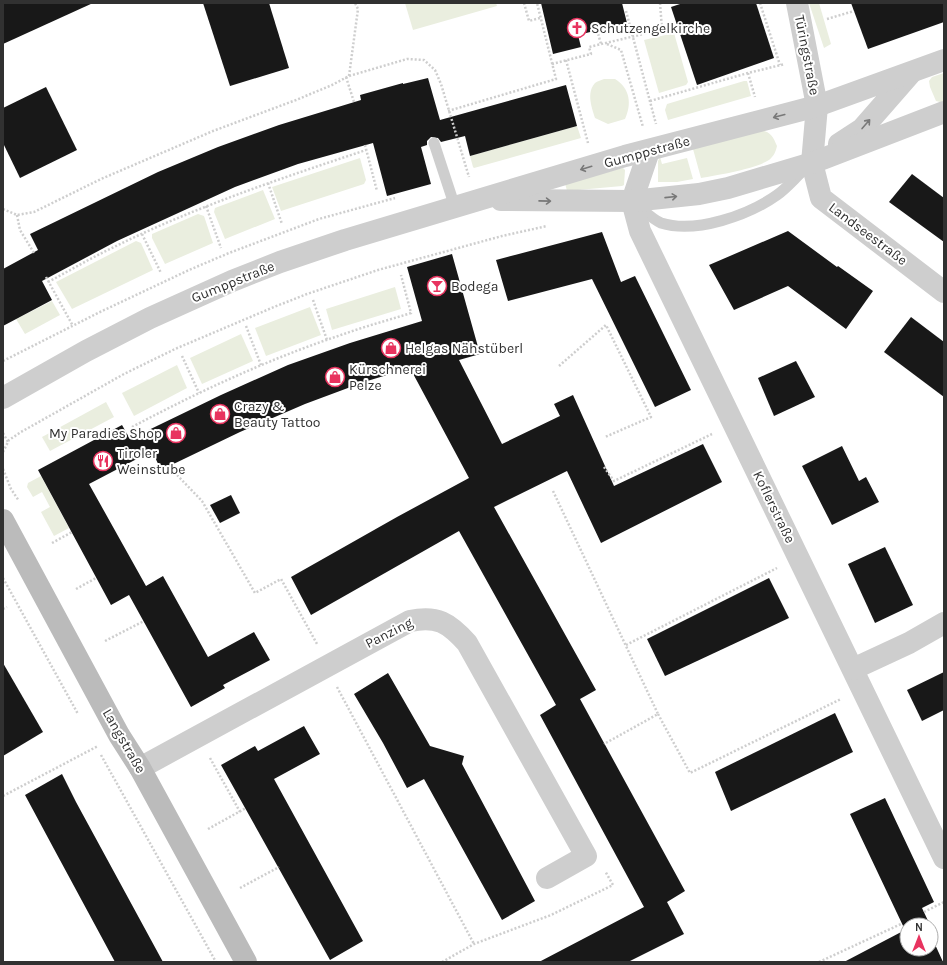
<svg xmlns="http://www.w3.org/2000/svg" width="947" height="965" viewBox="0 0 947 965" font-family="Karla,sans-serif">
<rect width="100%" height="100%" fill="#fff"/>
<g fill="#eaeedf">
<path d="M 405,3 L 496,3 L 497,6 L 413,30 Z"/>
<path d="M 809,3 L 819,3 L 831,44 L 824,48 Z"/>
<path d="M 674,33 L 688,82 L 686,85 L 659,93 L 644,40 Z"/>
<path d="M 944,73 L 944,103 L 936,101 L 930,87 L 929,81 L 932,77 Z"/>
<path d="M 604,79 L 615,79 C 630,88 632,104 625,119 L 608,124 L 595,118 C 592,108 586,93 595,83 C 597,81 602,80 604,79 Z"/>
<path d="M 744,81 L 747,81 L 751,96 L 668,120 L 665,110 L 667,104 Z"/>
<path d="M 577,126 L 581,138 L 474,168 L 473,167 L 470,156 Z"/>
<path d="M 759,130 C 770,131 773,136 777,146 C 776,151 774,156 769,160 C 755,169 718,175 701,178 L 693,149 Z"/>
<path d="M 660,157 L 662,164 L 687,158 L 693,179 L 677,182 L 658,182 L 658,161 Z"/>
<path d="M 360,158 L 366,180 L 364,184 L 281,211 L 272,187 Z"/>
<path d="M 623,168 L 625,170 L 624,185 L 622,186 L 567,191 L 565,183 Z"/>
<path d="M 263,190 L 275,219 L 225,239 L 214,212 L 215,208 Z"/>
<path d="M 198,214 L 204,216 L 213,243 L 165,264 L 152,238 L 152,234 Z"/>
<path d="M 136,241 L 141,243 L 153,270 L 72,309 L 56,282 Z"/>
<path d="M 395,287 L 401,309 L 332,330 L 326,309 Z"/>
<path d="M 52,301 L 60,315 L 25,334 L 16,319 Z"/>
<path d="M 310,307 L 321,335 L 266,356 L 255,328 Z"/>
<path d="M 241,334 L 253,361 L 202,384 L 190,358 Z"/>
<path d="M 177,365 L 187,388 L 134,416 L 122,393 Z"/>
<path d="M 106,402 L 114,417 L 50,451 L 42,437 Z"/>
<path d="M 41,476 L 69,528 L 54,536 L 41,512 L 50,507 L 42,492 L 33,497 L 27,487 L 28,483 Z"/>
</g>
<g fill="#181818">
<path d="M 3,3 L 93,3 L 3,44 Z"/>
<path d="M 203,3 L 269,3 L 289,68 L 230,86 Z"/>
<path d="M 541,3 L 622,3 L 627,23 L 578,35 L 581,47 L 553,54 Z"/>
<path d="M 683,3 L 756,3 L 774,58 L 697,85 L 671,7 Z"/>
<path d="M 851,3 L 944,3 L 944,22 L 868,49 Z"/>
<path d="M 428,78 L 440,120 L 566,85 L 577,126 L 470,156 L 465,136 L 441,142 L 438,138 L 431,137 L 427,141 L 427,145 L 421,147 L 431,184 L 387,196 L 373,143 L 298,164 L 235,187 L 117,241 L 42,281 L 52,300 L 3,326 L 3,269 L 38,250 L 30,234 L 158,172 L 218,147 L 279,125 L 361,100 L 360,95 L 403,83 L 403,84 Z"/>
<path d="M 46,87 L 77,150 L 20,178 L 3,143 L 3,108 Z"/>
<path d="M 912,174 L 944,198 L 944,242 L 889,202 Z"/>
<path d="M 788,231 L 837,267 L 838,266 L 873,291 L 846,329 L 788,286 L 734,310 L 709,265 Z"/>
<path d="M 602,232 L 621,282 L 635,276 L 691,390 L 655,407 L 592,279 L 508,301 L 496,260 Z"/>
<path d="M 452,254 L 480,354 L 459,360 L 502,444 L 560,416 L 554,404 L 573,395 L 614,486 L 703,444 L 722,482 L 601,543 L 567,471 L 494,507 L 596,690 L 580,699 L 685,891 L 667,902 L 684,934 L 628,962 L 539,962 L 644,907 L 540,715 L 556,705 L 459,531 L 311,615 L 291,577 L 397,517 L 469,478 L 410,368 L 364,382 L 305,404 L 240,432 L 161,470 L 152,451 L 89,484 L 146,586 L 163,576 L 208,657 L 254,632 L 270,660 L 223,685 L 225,688 L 191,707 L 129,595 L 111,605 L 38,470 L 122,425 L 130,439 L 221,395 L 288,365 L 350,343 L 422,321 L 407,267 Z"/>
<path d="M 911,317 L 944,342 L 944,397 L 884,352 Z"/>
<path d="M 796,361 L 815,397 L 774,416 L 758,378 Z"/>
<path d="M 842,446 L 859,481 L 866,477 L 879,502 L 832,525 L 802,466 Z"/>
<path d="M 231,495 L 240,513 L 220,523 L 210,505 Z"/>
<path d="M 885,547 L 913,605 L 875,623 L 848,564 Z"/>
<path d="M 769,578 L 789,618 L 665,676 L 647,639 Z"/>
<path d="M 3,663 L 43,732 L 3,756 Z"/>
<path d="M 944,672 L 944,710 L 922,721 L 907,690 Z"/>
<path d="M 388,673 L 430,746 L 464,756 L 462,764 L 535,901 L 502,920 L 424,779 L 407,788 L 383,743 L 354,694 Z"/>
<path d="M 835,713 L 853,752 L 731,811 L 715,772 Z"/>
<path d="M 304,726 L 320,754 L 274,779 L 363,941 L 330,960 L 221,765 L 255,746 L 258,751 Z"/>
<path d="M 62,774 L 76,802 L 163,962 L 115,962 L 54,849 L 25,795 Z"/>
<path d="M 885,798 L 934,902 L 922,908 L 930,925 L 907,925 L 907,949 L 931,949 L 931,928 L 936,940 L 933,940 L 943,962 L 844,962 L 905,930 L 850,814 Z"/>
</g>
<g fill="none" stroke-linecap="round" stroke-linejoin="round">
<g stroke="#cecece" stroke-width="2.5" stroke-dasharray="2 2" stroke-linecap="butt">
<path d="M 524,3 L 529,21 L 540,18"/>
<path d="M 660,3 L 662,29"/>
<path d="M 760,3 L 780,65"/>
<path d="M 626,11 L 656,124"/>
<path d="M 827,19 L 854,11"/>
<path d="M 597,30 L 601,44"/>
<path d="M 607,44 L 621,50 L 643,127"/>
<path d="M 566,60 L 588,143"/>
<path d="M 552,64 L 591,54 L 589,47 L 677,26"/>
<path d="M 748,73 L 755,97"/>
<path d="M 349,76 L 358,9 L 355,3"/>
<path d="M 346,77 L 354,102"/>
<path d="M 650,101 L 748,73 L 785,64"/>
<path d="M 448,111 L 556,79 L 537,3"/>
<path d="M 365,145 L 377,191"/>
<path d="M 268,183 L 282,224"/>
<path d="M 206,206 L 221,248"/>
<path d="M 3,209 L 17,215 L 34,212 L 101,179 L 213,131 L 296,100 L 332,85 L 349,76 L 407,59 L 424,60 L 435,70 L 441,84 L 469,177"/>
<path d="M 17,215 L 20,230 L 34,253"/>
<path d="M 142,234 L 161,273"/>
<path d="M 46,277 L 73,326"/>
<path d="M 48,282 C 69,271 89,259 110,249 C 192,208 279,179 366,150"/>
<path d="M 313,300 L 327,340"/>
<path d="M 246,326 L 261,365"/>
<path d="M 182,356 L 199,393"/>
<path d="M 3,361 L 100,312 L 189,270 L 229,253 L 319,219 L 395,198"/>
<path d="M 559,366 L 606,325 L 651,417 L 605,437"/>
<path d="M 132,427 C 200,391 271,358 344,334 C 366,326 389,320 411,313 L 401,275"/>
<path d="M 3,433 L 8,442"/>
<path d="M 3,452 L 9,440 L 21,432 L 124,374 L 175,349 L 274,307 L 307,294 L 378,270 L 502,236 L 547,226"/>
<path d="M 604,467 L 614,481 L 712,434"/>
<path d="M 3,469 L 11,489 L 19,501"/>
<path d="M 177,475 L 202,501 L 255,593 L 281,579 L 317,644"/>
<path d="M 553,491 L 658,714 L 604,744"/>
<path d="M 52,543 L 72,532"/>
<path d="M 3,578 L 78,714"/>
<path d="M 76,589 L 96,578"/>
<path d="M 3,609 L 7,607"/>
<path d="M 105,641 L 144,621"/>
<path d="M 626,645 L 777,568"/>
<path d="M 337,687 L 474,944"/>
<path d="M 658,714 L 690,773 L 841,699"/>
<path d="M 101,755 L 216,962"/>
<path d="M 210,758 L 240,812"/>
<path d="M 3,796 L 98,746"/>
<path d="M 208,829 L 246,808"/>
<path d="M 240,888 L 279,867"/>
<path d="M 924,912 L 944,902"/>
<path d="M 442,962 L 474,944 L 551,915 L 613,885 L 605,871"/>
<path d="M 819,962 L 901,924"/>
</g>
<g stroke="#cecece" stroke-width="11">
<path d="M 434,143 L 455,207"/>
<path d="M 634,203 C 641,208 653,220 661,223 C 696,234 749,215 777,195 C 787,188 795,178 804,170"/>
</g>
<g stroke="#cecece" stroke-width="22">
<path d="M 797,3 L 817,106 L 812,163 L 821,198 L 944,292"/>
<path d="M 839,144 L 862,129 L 910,74"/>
<path d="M 649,151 L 632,201 L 640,231 L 944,858"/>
<path d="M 501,200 L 632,201 L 699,194 L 728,188 L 812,163 L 944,112"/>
<path d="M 3,398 L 86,351 L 150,318 L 232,281 L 280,262 L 345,240 L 625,156 L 817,106 L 944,60"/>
<path d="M 853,669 L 909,643 L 944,623"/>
<path d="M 140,768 L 410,621 C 437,615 449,623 467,643 L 586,856 L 547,878"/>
</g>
<path stroke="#bbb" stroke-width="22" d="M 3,520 L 119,735 L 140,768 L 246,962"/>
</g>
<defs><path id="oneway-shaft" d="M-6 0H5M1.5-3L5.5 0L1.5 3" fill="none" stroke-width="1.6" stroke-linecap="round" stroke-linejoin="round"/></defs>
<g stroke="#787878">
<use href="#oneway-shaft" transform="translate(779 116) rotate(165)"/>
<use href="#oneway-shaft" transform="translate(866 124) rotate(-49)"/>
<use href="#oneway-shaft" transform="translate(586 168) rotate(163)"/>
<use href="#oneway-shaft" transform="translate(671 197) rotate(-6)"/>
<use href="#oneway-shaft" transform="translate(545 201) rotate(1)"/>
</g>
<defs>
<g id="church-ring" transform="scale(1)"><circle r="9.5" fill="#fff" stroke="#e8335f" stroke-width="1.5"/><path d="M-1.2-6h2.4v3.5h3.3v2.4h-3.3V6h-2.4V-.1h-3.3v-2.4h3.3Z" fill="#e8335f"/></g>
<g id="bar-ring" transform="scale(1)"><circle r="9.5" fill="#fff" stroke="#e8335f" stroke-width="1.5"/><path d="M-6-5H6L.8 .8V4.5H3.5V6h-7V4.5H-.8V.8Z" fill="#e8335f"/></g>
<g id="shop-ring" transform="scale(1)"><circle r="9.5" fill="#fff" stroke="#e8335f" stroke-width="1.5"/><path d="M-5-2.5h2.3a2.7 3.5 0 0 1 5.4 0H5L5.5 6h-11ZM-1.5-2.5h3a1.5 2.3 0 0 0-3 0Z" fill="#e8335f"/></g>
<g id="restaurant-ring" transform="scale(1)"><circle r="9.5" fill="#fff" stroke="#e8335f" stroke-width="1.5"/><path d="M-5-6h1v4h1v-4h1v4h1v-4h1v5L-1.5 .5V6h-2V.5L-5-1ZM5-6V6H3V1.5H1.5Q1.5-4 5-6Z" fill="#e8335f"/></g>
</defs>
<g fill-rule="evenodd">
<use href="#church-ring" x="577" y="28"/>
<use href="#bar-ring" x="437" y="286"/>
<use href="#shop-ring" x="391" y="348"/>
<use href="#shop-ring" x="335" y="377"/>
<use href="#shop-ring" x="220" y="414"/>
<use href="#shop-ring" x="176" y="433"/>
<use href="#restaurant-ring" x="103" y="461"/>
</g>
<g text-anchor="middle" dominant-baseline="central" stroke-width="4" stroke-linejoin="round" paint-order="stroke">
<g font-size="14" fill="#313131" stroke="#fff" text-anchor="start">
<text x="591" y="28">Schutzengelkirche</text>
<text x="451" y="286">Bodega</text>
<text x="405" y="348">Helgas Nähstüberl</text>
<text x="349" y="369">Kürschnerei<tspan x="349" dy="16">Pelze</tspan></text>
<text x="234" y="406">Crazy &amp;<tspan x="234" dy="16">Beauty Tattoo</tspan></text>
<text x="162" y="433" text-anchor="end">My Paradies Shop</text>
<text x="117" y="453">Tiroler<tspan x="117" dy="16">Weinstube</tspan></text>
</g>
<g font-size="14" fill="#313131" stroke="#fff">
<text transform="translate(807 55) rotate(79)">Türingstraße</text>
<text transform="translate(647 152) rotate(-15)">Gumppstraße</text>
<text transform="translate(868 234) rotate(37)">Landseestraße</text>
<text transform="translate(233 282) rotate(-22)">Gumppstraße</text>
<text transform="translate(774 507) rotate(64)">Koflerstraße</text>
<text transform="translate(389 633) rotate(-27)">Panzing</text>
<text transform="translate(124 741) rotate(60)">Langstraße</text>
</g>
</g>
<rect width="947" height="965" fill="none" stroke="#313131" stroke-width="8"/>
<g transform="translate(919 937)"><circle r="19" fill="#ffffff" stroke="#adadad"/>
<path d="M0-3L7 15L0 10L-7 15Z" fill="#e8335f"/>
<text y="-6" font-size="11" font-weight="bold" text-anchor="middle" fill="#313131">N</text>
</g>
</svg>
